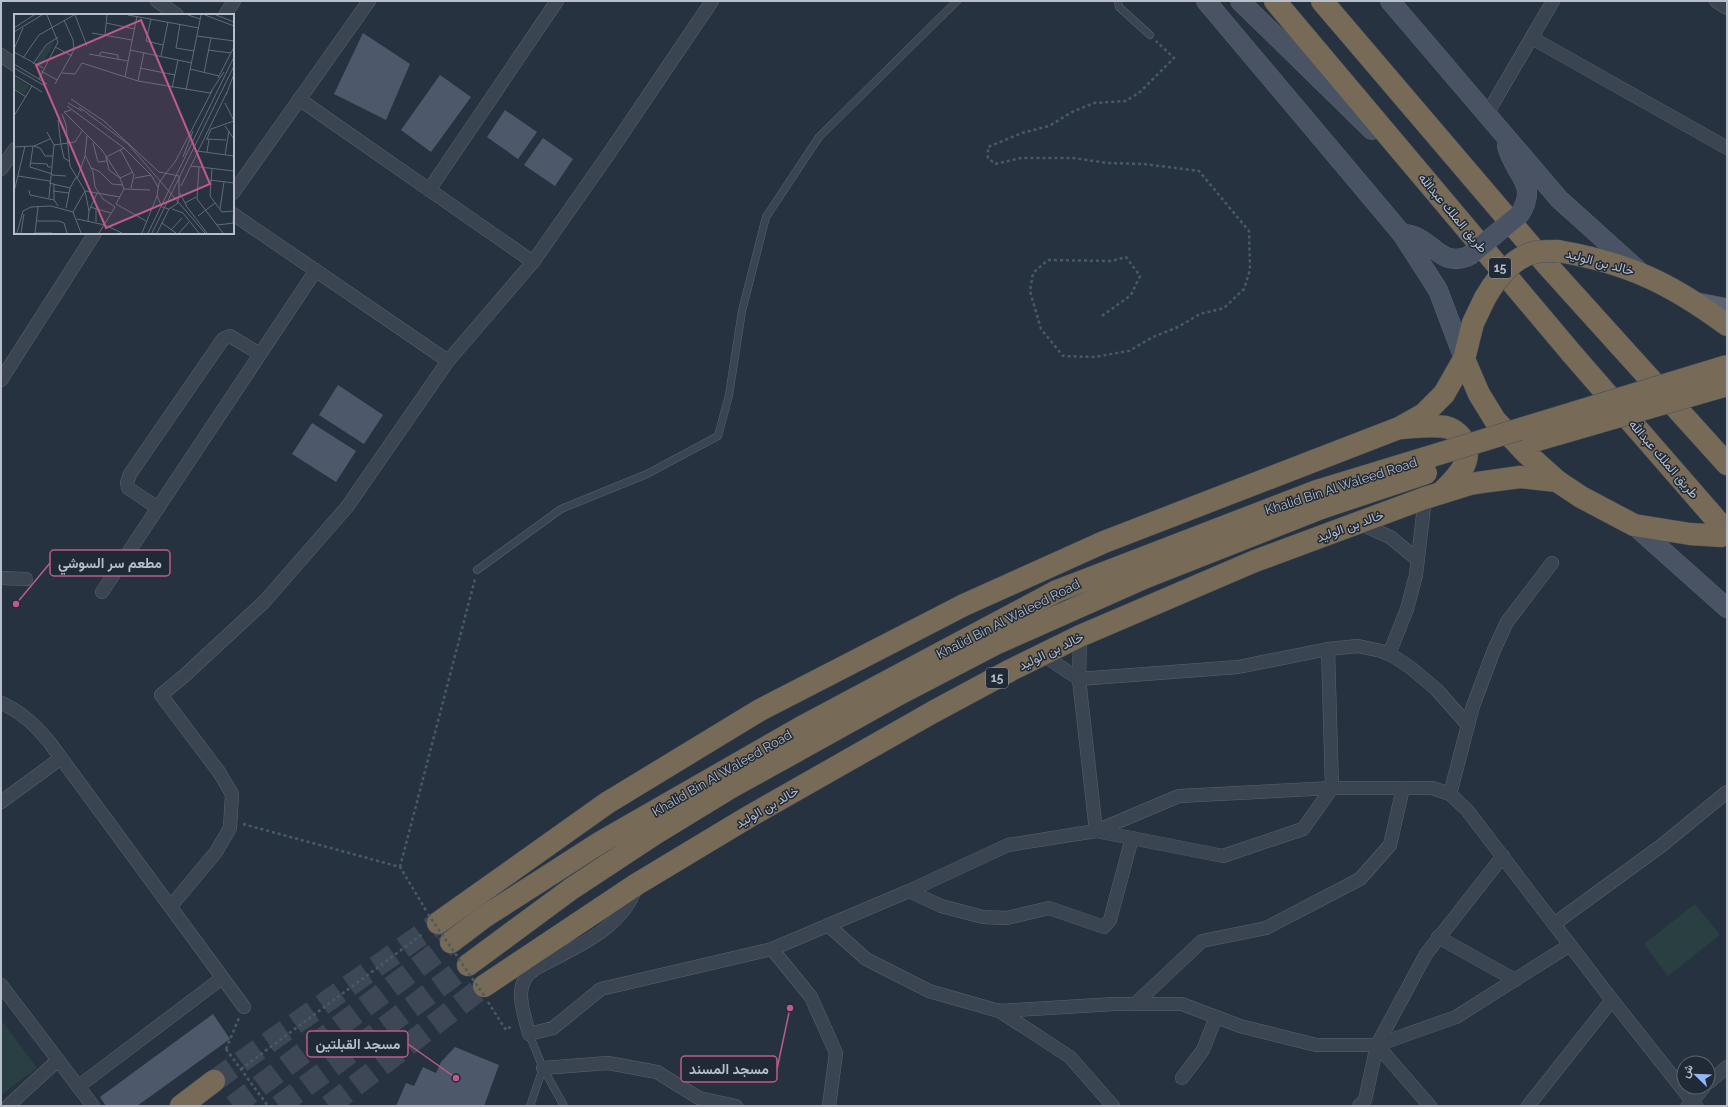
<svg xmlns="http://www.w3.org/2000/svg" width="1728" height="1107" viewBox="0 0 1728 1107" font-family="Raleway,Vazirmatn,sans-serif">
<rect width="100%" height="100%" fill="#273241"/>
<g fill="#293f42">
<path d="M 1695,904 L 1720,935 L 1668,976 L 1644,944 Z"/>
<path d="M 1,1020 L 37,1068 L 1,1095 Z"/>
</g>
<g fill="#4d596a">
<path d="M 363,33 L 410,64 L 386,120 L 334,94 Z"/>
<path d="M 440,75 L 471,97 L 431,152 L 401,130 Z"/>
<path d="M 505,110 L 537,132 L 518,159 L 487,137 Z"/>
<path d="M 543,138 L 573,159 L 555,186 L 524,165 Z"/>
<path d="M 338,385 L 383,415 L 364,444 L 319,415 Z"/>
<path d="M 312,423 L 356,451 L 336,482 L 292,454 Z"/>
<path d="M 213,1014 L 230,1039 L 137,1106 L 106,1106 L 100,1097 Z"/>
<path d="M 455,1047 L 499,1065 L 484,1106 L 396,1106 L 406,1083 L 414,1086 L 423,1067 L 436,1073 L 441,1062 Z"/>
</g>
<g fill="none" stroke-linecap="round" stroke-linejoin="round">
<g stroke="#3d4756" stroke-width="22" stroke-dasharray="22 11" stroke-linecap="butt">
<path d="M 214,1081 L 438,923"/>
<path d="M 233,1106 L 451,942"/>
<path d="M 279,1106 L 468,965"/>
<path d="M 329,1106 L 484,986"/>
</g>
<g stroke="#59626e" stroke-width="8">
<g id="lane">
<path d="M 1118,1 L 1119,7 L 1150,35"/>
<path d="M 477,570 L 561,509 L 647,474 L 718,436 L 729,395 L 742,311 L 766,217 L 819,137 L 957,1"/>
<path d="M 529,1034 L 543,1068 L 564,1106"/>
<path d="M 530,1106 L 543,1068"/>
</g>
</g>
<g stroke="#59626e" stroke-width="14">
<g id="street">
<path d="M 157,1 L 177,15"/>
<path d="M 1716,1 L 1727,8"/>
<path d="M 225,15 L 234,1"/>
<path d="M 1532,38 L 1727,148"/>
<path d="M 1,55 L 15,65"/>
<path d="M 299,99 L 533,262"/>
<path d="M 1487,114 L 1553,1"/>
<path d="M 1,169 L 15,149"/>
<path d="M 429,190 L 557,1"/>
<path d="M 233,193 L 369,1"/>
<path d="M 233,214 L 448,361"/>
<path d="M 1,380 L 95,233"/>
<path d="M 158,508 L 128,488 L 127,483 L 130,474 L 223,339 L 230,336 L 260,354"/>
<path d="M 1359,523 L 1390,537 L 1418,560"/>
<path d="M 1,578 L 26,579"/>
<path d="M 102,592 L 316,270"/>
<path d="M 1080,636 L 1079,679 L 1096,831 L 1223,856 L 1303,829 L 1332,788 L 1328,649"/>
<path d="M 1389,654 L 1407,609 L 1416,575 L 1425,498"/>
<path d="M 1043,655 L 1079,679 L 1238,667 L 1328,649 L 1358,646 L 1381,651 L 1393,656 L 1411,668 L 1436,689 L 1468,725"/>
<path d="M 1,703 C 22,712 36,726 50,743 L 244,1007"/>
<path d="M 1450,794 L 1473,706 L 1494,650 L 1507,622 L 1552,563"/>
<path d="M 1,802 L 61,758"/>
<path d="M 636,887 C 622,931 572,948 535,969 C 511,984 524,1012 529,1034 L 553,1028 L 601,989 L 772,949 L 909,891 L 1008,845 L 1096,831 L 1179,796 L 1332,788 L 1432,788 L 1450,794 L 1467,810 L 1554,924 L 1661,846 L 1727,792"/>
<path d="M 909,891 L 941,906 L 983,917 L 1007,918 L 1049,908 L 1104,927 L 1110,920 L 1132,838"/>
<path d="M 171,906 L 216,852 L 230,828 L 232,794 L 219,772 L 161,695 L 184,676 L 264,602 L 347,507 L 448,361 L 533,262 L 608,155 L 712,1"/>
<path d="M 1554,924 L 1612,1000 L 1696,1106"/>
<path d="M 828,925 L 866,959 L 929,991 L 999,1011 L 1114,1004 L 1182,1004 L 1240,1026 L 1316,1045 L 1377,1045 L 1456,1017 L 1570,945"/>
<path d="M 1438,937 L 1515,980"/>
<path d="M 772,949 L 811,997 L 836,1053 L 829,1106"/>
<path d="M 1,985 L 93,1106"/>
<path d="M 1135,1004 L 1202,941 L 1266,928 L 1360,879 L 1390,845 L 1403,788"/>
<path d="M 998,1010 L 1070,1057 L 1113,1106"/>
<path d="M 1377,1045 L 1430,1106"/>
<path d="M 543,1068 L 608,1063 L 657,1072 L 699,1098 L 736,1106"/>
<path d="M 1182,1078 L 1203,1050 L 1216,1017"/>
<path d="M 1708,1083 L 1727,1067"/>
<path d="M 79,1086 L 222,978"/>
<path d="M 8,1106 L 58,1060"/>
<path d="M 1359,1106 L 1365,1100 L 1377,1045 L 1426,954 L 1503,856"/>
<path d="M 1528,1106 L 1612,1000"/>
<path d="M 1688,1106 L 1704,1087"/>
</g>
</g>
<g stroke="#59626e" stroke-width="20">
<g id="secondary">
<path d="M 1206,1 L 1402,234 L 1438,290 L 1464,359"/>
<path d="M 1240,1 L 1372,130"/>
<path d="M 1390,1 L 1559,199 L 1640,272"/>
<path d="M 1507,146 C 1514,175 1539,183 1520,214"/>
<path d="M 1402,234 C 1432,234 1437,269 1469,256"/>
<path d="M 1634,525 L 1727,608"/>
</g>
</g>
<g stroke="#454d5a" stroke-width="22">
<path id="primary" d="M 1696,303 L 1727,309"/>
</g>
<g stroke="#464f5b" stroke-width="23">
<g id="highway">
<path d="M 1275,1 L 1573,355 L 1727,532"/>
<path d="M 1322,1 L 1548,266 L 1727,464"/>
<path d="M 1558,251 C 1628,263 1670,283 1727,325"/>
<path d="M 1464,359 L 1479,394 L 1495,420 L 1526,453 L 1557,481 L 1581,497 L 1634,525 L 1690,534 L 1721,536 L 1727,534"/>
<path d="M 1402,428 C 1416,427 1431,425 1446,427 C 1451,428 1458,433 1461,437 C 1477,459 1457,477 1442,492"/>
<path d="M 438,923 L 607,803 L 760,710 L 964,605 L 1104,542 L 1399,428 L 1424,414 L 1444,394 L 1464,359 L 1473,323 L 1485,298"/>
<path d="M 451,942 L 484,917 L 601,842 L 800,728 L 1057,591 L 1317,491"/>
<path d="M 468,965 L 571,889 L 656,833 L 728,789 L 901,693 L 995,644 L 1146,577 L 1321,508"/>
<path d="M 484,986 L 637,884 L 750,816 L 933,712 L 1011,670 L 1080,636 L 1255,561 L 1425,498 L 1470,484 L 1483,482 L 1520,477 L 1557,481"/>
<path d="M 181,1106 L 214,1081"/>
</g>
</g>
<g stroke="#475c5f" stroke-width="2.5" stroke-dasharray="3 3" stroke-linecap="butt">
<path d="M 1102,316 L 1131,295 L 1140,276 L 1126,257 L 1111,261 L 1048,260 L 1033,273 L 1030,291 L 1041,329 L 1063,356 L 1094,357 L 1129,351 L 1153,337 L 1178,327 L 1200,314 L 1224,308 L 1244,289 L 1250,270 L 1249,231 L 1199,171 L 1144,164 L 1107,163 L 1074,158 L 1021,158 L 995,164 L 988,158 L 988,147 L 1022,133 L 1049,126 L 1072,112 L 1094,103 L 1126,101 L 1140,92 L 1174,58 L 1156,41"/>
<path d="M 243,824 L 400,867 L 427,912"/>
<path d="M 400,867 L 475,579"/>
<path d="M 488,1002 L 506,1030 L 513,1025"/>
<path d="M 226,1049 L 239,1018"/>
<path d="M 241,1069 L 424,933"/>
</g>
<use href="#lane" stroke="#3b4451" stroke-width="7"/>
<use href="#street" stroke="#3b4451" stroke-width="13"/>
<use href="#secondary" stroke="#495364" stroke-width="19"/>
<use href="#primary" stroke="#596371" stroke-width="21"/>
<use href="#highway" stroke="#776b58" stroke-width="22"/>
<g stroke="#59626e" stroke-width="20" stroke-linecap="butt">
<path id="secondary-bridge" d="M 1469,256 L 1520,214"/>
</g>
<g stroke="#464f5b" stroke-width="23" stroke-linecap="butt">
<g id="highway-bridge">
<path d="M 1485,298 C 1496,279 1513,257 1536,252 C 1543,251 1551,251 1558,251"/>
<path d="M 1534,441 L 1727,385"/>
<path d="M 1317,491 L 1727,366"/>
<path d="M 1321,508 L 1426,473"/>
</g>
</g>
<g stroke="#475c5f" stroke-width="2.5" stroke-dasharray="3 3" stroke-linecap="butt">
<path d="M 428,914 L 485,997"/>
<path d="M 226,1049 L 268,1106"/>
</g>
<use href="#secondary-bridge" stroke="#495364" stroke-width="19"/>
<use href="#highway-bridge" stroke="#776b58" stroke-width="22"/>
</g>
<g text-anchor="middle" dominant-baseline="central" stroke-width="3" stroke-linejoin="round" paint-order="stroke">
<g fill="#202936" stroke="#8a929e" stroke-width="1">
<rect x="1489" y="258" width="22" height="20" rx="3"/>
<rect x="986" y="668" width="22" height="20" rx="3"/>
</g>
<g font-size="12" font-weight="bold" fill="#b8bfcb">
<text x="1500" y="268">15</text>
<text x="997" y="678">15</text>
</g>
<g font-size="13" fill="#b8bfcb" stroke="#202936">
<text transform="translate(1453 213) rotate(50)">طريق الملك عبدالله</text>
<text transform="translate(1600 262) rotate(15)">خالد بن الوليد</text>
<text transform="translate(1664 459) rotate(49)">طريق الملك عبدالله</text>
<text transform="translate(1341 486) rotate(-18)">Khalid Bin Al Waleed Road</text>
<text transform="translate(1350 526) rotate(-20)">خالد بن الوليد</text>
<text transform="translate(1008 619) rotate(-27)">Khalid Bin Al Waleed Road</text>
<text transform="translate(1051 651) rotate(-26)">خالد بن الوليد</text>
<text transform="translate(722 773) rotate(-30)">Khalid Bin Al Waleed Road</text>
<text transform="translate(767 807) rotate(-30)">خالد بن الوليد</text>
</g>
</g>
<g transform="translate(14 14)">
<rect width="220" height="220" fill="#273241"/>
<path d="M 42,25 L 27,53 L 21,49 L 31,33 ZM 0,63 L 15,72 L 11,80 L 0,74 Z" fill="#293f42"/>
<path fill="none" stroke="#616a78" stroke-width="1" d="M 61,1 L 73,32M 114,1 L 185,14M 174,1 L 186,5M 191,1 L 220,12M 202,1 L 220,8M 137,5 L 132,27 L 149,31M 92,9 L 121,15M 166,10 L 162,34 L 180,37M 0,14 L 20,1M 0,18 L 28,1M 78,19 L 118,26M 91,21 L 93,1M 183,22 L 220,27M 41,33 L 58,42M 0,35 L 9,14M 116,36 L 178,49M 194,36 L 217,39M 0,38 L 29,54M 75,40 L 114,47M 85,42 L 87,38 L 104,41 L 104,45M 147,42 L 154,8M 9,44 L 25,21 L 60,1M 0,50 L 33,70M 19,50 L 32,31 L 44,23M 0,54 L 31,72M 126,54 L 161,61M 176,55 L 205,62M 27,57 L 43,66M 48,59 L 61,60 L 68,49 L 124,67 L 196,79M 190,59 L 197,24M 0,61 L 28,78M 111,63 L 123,2M 204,64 L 220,33M 25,65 L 44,28 L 33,1M 124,67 L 130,38M 41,70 L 60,36 L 59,26 L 50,6M 158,74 L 164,46M 0,75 L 12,83M 172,76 L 187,1M 196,79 L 210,58M 212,81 L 220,60M 57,85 L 90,107 L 145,158 L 165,162 L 165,183 L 163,190 L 155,195 L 148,193 L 143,182 L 145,169 L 152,159M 54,89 L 68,97M 211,89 L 220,107M 53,92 L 110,134 L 137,161 L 144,173M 65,93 L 114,130 L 191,219M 57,96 L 50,98 L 88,136 L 106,164 L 110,175 L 102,190 L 132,207M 48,100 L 52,111 L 56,152 L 71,177 L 106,183M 0,102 L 18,72M 44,106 L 47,131 L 50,144 L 55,147M 211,112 L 220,125M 33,118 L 40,131 L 35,184M 73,122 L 71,141 L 79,158 L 81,173 L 89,185 L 101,193M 192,125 L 212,126M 193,125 L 197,115 L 220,107M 79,129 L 84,148 L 93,147M 40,131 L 61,128 L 68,117M 19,132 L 16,153 L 38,160M 20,132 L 36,125M 0,133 L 19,132 L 26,134 L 31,142 L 39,142M 110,134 L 92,143 L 95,156 L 106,164 L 119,158M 106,135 L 120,161 L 117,174M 183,137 L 220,142M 193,138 L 195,125M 211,141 L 215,117M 169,143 L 179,117M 16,149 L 33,150 L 34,153 L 38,153M 177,152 L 220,157M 185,153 L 183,185 L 209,219M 78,154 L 86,158 L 98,170 L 109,171M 198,154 L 196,182 L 208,198 L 219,197M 152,159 L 161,148 L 198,77M 38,161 L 52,162M 4,162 L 36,167M 121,164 L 137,161M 63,165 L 71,142M 196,166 L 220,169M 35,169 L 56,174M 40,170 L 40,186M 167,172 L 213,78M 110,175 L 136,176M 15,176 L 16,181 L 40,186 L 44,192M 39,177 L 55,179M 71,177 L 75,197M 0,178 L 11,132M 166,179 L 173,193 L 193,219M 171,189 L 182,183M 76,193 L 97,199M 52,194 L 56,174 L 62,163M 158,195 L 169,199 L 185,219M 206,195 L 210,168M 59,198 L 71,177M 184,202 L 201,189M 63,205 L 91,211 L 108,219M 22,207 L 45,207 L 50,209 L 53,219M 74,207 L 75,197 L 83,179M 82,208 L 82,195M 148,209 L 162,219M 219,209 L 220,189M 203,211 L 220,209M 157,216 L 168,204M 3,219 L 9,197 L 17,193 L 37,192 L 59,198 L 67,219M 7,219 L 10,200M 21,219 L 24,193M 21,219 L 38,219M 85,219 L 101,193M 128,219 L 143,182M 134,219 L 220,43M 138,219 L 220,52M 143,219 L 155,195M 165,219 L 175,208"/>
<path fill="#be5b88" fill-opacity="0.15" stroke="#be5b88" stroke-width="2" d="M 127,6 L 196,170 L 92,214 L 22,51 Z"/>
<rect width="220" height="220" fill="none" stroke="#b8bfcb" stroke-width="2"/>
</g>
<path fill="none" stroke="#be5b88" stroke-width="1.5" d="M16 604L50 563M456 1078L408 1044M790 1008L777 1069"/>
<g fill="#be5b88" stroke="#202936" stroke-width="1.5">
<circle cx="16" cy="604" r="4"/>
<circle cx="456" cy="1078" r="4"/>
<circle cx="790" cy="1008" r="4"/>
</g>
<g fill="#202936" stroke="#be5b88" stroke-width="1.5">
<rect x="50" y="550" width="120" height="26" rx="4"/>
<rect x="307" y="1031" width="101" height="26" rx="4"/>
<rect x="681" y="1056" width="96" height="26" rx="4"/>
</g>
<g font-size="14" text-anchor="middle" font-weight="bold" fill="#b8bfcb">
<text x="110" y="568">مطعم سر السوشي</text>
<text x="358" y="1049">مسجد القبلتين</text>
<text x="729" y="1074">مسجد المسند</text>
</g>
<rect width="1728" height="1107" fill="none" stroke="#b8bfcb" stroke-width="4"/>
<g transform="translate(1696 1075) rotate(293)"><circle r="19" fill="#202936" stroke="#5d6572"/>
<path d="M0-3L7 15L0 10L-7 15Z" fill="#92b7f6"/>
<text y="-6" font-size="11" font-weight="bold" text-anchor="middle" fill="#b8bfcb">ش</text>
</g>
</svg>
